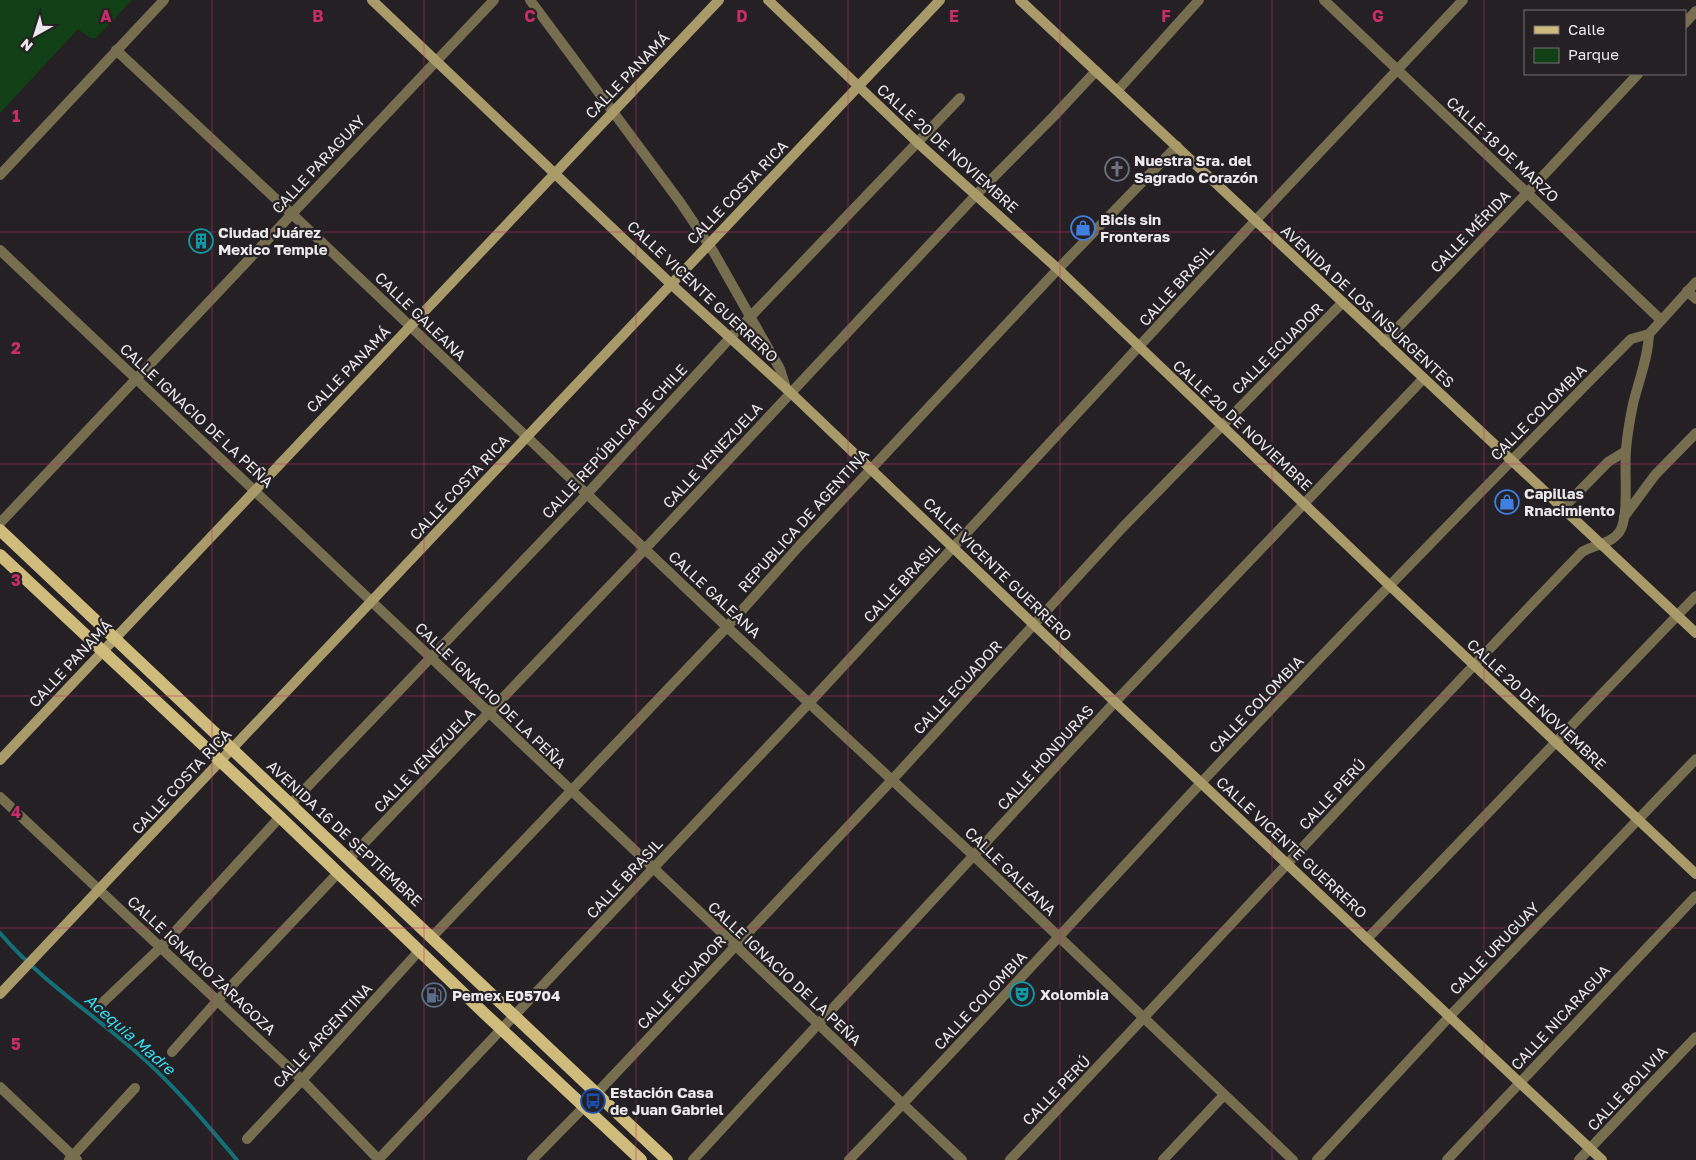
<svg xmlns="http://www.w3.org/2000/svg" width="1696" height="1160" viewBox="0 0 1696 1160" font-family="'Golos Text',sans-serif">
<rect width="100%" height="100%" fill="#242024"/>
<path fill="#114016" d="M 0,0 L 132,0 L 96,38 L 90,38 L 78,29 L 0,113 Z"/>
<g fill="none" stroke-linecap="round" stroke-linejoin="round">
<path stroke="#137079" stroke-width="4" d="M 0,933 C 39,979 90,1012 135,1051 C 173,1084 205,1122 237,1160"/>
<g stroke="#776e50" stroke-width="10">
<path d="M 530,0 L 680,202 L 713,251 L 780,369 L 786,388"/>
<path d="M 1324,0 L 1661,320"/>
<path d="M 1685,23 L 1696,11"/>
<path d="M 116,50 L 292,214 L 727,627 L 974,856 L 1293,1160"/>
<path d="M 1118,90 L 1199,0"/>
<path d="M 0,175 L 164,0"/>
<path d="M 0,250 L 962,1160"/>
<path d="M 1687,291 L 1696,299"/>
<path d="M 1384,342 L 1528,192 L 1638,74"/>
<path d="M 1563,508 L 1608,462 L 1626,451"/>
<path d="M 1624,517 L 1655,475 L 1696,433"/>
<path d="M 0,523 L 494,0"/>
<path d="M 0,797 L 302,1080 L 379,1160"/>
<path d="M 290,805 L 587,494 L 730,338 L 960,98"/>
<path d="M 349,859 L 645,549 L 976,195 L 1054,116 L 1096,71"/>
<path d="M 432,937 L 727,627 L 800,545 L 1058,269 L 1177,146"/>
<path d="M 1367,939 L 1696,596"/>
<path d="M 101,1004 L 161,947 L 280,817"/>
<path d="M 172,1052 L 217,1001 L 338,873"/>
<path d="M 0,1087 L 77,1160"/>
<path d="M 596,1094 L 892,780 L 1123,527 L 1343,302"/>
<path d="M 247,1139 L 302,1080 L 419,951"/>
<path d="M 69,1160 L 135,1088"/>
<path d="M 378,1160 L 810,702 L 1255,221 L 1463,0"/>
<path d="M 532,1160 L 584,1107"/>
<path d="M 693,1160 L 1115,702 L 1423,379"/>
<path d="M 849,1160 C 968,1037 1083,910 1199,785 C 1341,634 1486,486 1631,339 L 1649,334 L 1696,282"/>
<path d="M 1010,1160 C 1201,958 1389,752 1582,552 C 1594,544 1614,544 1621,529 C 1629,512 1624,470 1626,450 C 1627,435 1630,419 1633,404 C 1639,380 1648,358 1649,334"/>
<path d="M 1163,1160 L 1224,1095"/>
<path d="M 1317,1160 L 1450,1016 L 1696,759"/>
<path d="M 1447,1160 L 1696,896"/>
<path d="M 1579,1160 L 1696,1037"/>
</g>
<g stroke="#a99a69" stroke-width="10">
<path d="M 372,0 L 671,284 L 791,393 L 1115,702 L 1602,1160"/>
<path d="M 768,0 L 918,143 L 1058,269 L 1389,585 L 1696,874"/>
<path d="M 1020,0 L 1696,633"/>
<path d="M 0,760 L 719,0"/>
<path d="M 0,994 L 940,0"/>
</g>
<g stroke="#cfbc7c" stroke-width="12">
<path d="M 0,530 L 667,1160"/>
<path d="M 0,555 L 280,817 L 484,1013 L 641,1160"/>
</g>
</g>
<path fill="none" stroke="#c62d69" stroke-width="1" stroke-opacity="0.55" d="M 212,0 L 212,1160M 424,0 L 424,1160M 636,0 L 636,1160M 848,0 L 848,1160M 1060,0 L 1060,1160M 1272,0 L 1272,1160M 1484,0 L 1484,1160M 0,232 L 1696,232M 0,464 L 1696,464M 0,696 L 1696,696M 0,928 L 1696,928"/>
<defs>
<g id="church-ring" transform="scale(1.25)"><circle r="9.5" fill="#242024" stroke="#6b7280" stroke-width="1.5"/><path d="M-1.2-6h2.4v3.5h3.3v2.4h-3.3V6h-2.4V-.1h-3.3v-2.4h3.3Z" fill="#6b7280"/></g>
<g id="shop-ring" transform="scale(1.25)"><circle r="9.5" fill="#242024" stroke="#3f7fe0" stroke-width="1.5"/><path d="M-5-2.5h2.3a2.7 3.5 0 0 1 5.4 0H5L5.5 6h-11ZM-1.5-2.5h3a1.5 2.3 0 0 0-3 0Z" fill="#3f7fe0"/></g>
<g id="building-ring" transform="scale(1.25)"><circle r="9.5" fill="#242024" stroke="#0f9aa8" stroke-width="1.5"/><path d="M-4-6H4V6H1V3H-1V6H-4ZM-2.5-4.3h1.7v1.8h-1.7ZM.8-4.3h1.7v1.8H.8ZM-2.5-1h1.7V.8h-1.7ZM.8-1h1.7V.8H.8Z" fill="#0f9aa8"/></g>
<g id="theatre-ring" transform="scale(1.25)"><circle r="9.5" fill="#242024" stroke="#0f9aa8" stroke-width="1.5"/><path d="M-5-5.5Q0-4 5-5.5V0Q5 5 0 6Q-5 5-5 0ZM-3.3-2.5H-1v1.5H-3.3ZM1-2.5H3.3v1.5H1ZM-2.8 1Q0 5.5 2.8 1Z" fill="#0f9aa8"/></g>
<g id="fuel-ring" transform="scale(1.25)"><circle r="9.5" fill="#242024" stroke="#5c6f8a" stroke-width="1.5"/><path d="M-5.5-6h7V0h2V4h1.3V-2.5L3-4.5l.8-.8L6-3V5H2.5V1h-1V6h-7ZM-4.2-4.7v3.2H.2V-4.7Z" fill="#5c6f8a"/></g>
<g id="bus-ring" transform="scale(1.25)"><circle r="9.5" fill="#242024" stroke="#1a4fb4" stroke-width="1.5"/><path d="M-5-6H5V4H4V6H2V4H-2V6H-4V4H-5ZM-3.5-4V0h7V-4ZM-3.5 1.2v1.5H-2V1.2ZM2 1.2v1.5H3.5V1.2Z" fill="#1a4fb4"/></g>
</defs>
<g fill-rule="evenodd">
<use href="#church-ring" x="1117" y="169"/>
<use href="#shop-ring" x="1083" y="228"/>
<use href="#building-ring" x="201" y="241"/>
<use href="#shop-ring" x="1507" y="502"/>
<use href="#theatre-ring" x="1022" y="994"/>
<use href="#fuel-ring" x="434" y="995"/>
<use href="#bus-ring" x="593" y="1101"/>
</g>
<g text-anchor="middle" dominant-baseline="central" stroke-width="4.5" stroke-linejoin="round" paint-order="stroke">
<g font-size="15" fill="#ebe9eb" stroke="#242024">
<text transform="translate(627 75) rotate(-46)">CALLE PANAMÁ</text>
<text transform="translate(948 148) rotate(42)">CALLE 20 DE NOVIEMBRE</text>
<text transform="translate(1503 149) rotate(43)">CALLE 18 DE MARZO</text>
<text transform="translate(318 164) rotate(-47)">CALLE PARAGUAY</text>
<text transform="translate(737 192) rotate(-46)">CALLE COSTA RICA</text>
<text transform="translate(1470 231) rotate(-46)">CALLE MÉRIDA</text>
<text transform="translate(1176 285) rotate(-48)">CALLE BRASIL</text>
<text transform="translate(703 291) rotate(43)">CALLE VICENTE GUERRERO</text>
<text transform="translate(1368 306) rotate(43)">AVENIDA DE LOS INSURGENTES</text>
<text transform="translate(421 316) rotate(44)">CALLE GALEANA</text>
<text transform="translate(1277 348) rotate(-45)">CALLE ECUADOR</text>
<text transform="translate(348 369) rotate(-46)">CALLE PANAMÁ</text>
<text transform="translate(1538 412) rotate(-45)">CALLE COLOMBIA</text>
<text transform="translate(197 415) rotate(43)">CALLE IGNACIO DE LA PEÑA</text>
<text transform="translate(1243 425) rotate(43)">CALLE 20 DE NOVIEMBRE</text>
<text transform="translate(614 441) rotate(-47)">CALLE REPÚBLICA DE CHILE</text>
<text transform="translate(712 455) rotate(-47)">CALLE VENEZUELA</text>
<text transform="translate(459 487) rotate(-47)">CALLE COSTA RICA</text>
<text transform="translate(803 520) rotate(-48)">REPUBLICA DE AGENTINA</text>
<text transform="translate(998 569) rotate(44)">CALLE VICENTE GUERRERO</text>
<text transform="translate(901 582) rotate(-47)">CALLE BRASIL</text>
<text transform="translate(715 594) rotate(43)">CALLE GALEANA</text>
<text transform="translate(70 663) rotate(-47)">CALLE PANAMÁ</text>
<text transform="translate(957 687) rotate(-47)">CALLE ECUADOR</text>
<text transform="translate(491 695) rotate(44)">CALLE IGNACIO DE LA PEÑA</text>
<text transform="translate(1256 704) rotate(-46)">CALLE COLOMBIA</text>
<text transform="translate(1537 704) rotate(43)">CALLE 20 DE NOVIEMBRE</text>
<text transform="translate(1045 757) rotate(-48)">CALLE HONDURAS</text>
<text transform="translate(424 760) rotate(-46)">CALLE VENEZUELA</text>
<text transform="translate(181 781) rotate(-47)">CALLE COSTA RICA</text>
<text transform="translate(1332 794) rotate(-47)">CALLE PERÚ</text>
<text transform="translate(345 833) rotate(43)">AVENIDA 16 DE SEPTIEMBRE</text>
<text transform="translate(1292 847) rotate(43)">CALLE VICENTE GUERRERO</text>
<text transform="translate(1011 871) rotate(44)">CALLE GALEANA</text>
<text transform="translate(624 878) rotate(-47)">CALLE BRASIL</text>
<text transform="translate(1494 948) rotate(-46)">CALLE URUGUAY</text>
<text transform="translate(202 965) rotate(43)">CALLE IGNACIO ZARAGOZA</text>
<text transform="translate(785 973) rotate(43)">CALLE IGNACIO DE LA PEÑA</text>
<text transform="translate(681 982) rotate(-47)">CALLE ECUADOR</text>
<text transform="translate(980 1000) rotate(-47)">CALLE COLOMBIA</text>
<text transform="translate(1560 1017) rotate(-47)">CALLE NICARAGUA</text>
<text transform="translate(322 1035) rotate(-47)">CALLE ARGENTINA</text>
<text transform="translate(1627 1088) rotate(-47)">CALLE BOLIVIA</text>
<text transform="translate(1056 1090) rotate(-46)">CALLE PERÚ</text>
</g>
<g font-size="15" font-weight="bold" fill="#ebe9eb" stroke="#242024" text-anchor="start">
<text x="1134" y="160">Nuestra Sra. del<tspan x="1134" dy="17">Sagrado Corazón</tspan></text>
<text x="1100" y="219">Bicis sin<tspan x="1100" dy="17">Fronteras</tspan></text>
<text x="218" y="232">Ciudad Juárez<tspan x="218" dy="17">Mexico Temple</tspan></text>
<text x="1524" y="493">Capillas<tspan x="1524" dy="17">Rnacimiento</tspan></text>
<text x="1040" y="994">Xolombia</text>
<text x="452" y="995">Pemex E05704</text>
<text x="610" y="1092">Estación Casa<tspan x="610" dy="17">de Juan Gabriel</tspan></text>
</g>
<g font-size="16" font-style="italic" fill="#33dbec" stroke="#242024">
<text transform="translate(130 1034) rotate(41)">Acequia Madre</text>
</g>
</g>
<g font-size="16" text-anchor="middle" font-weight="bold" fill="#c62d69" stroke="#242024" stroke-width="4.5" stroke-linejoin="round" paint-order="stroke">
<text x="106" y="22">A</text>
<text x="318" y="22">B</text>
<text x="530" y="22">C</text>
<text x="742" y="22">D</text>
<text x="954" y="22">E</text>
<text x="1166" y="22">F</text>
<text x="1378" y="22">G</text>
<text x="16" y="122">1</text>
<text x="16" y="354">2</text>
<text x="16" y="586">3</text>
<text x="16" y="818">4</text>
<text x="16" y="1050">5</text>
</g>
<rect x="1524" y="10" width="162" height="65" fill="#242024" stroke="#747074"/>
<rect x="1534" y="26" width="25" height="8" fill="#cfbc7c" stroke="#747074"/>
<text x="1568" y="35" font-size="15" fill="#ebe9eb">Calle</text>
<rect x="1534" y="48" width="25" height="15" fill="#114016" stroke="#747074"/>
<text x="1568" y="60" font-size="15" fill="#ebe9eb">Parque</text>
<g transform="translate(35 35) rotate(219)" stroke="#242024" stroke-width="4" paint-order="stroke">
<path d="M0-4L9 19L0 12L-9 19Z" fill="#ebe9eb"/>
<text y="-8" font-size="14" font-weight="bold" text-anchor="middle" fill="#ebe9eb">N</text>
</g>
</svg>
